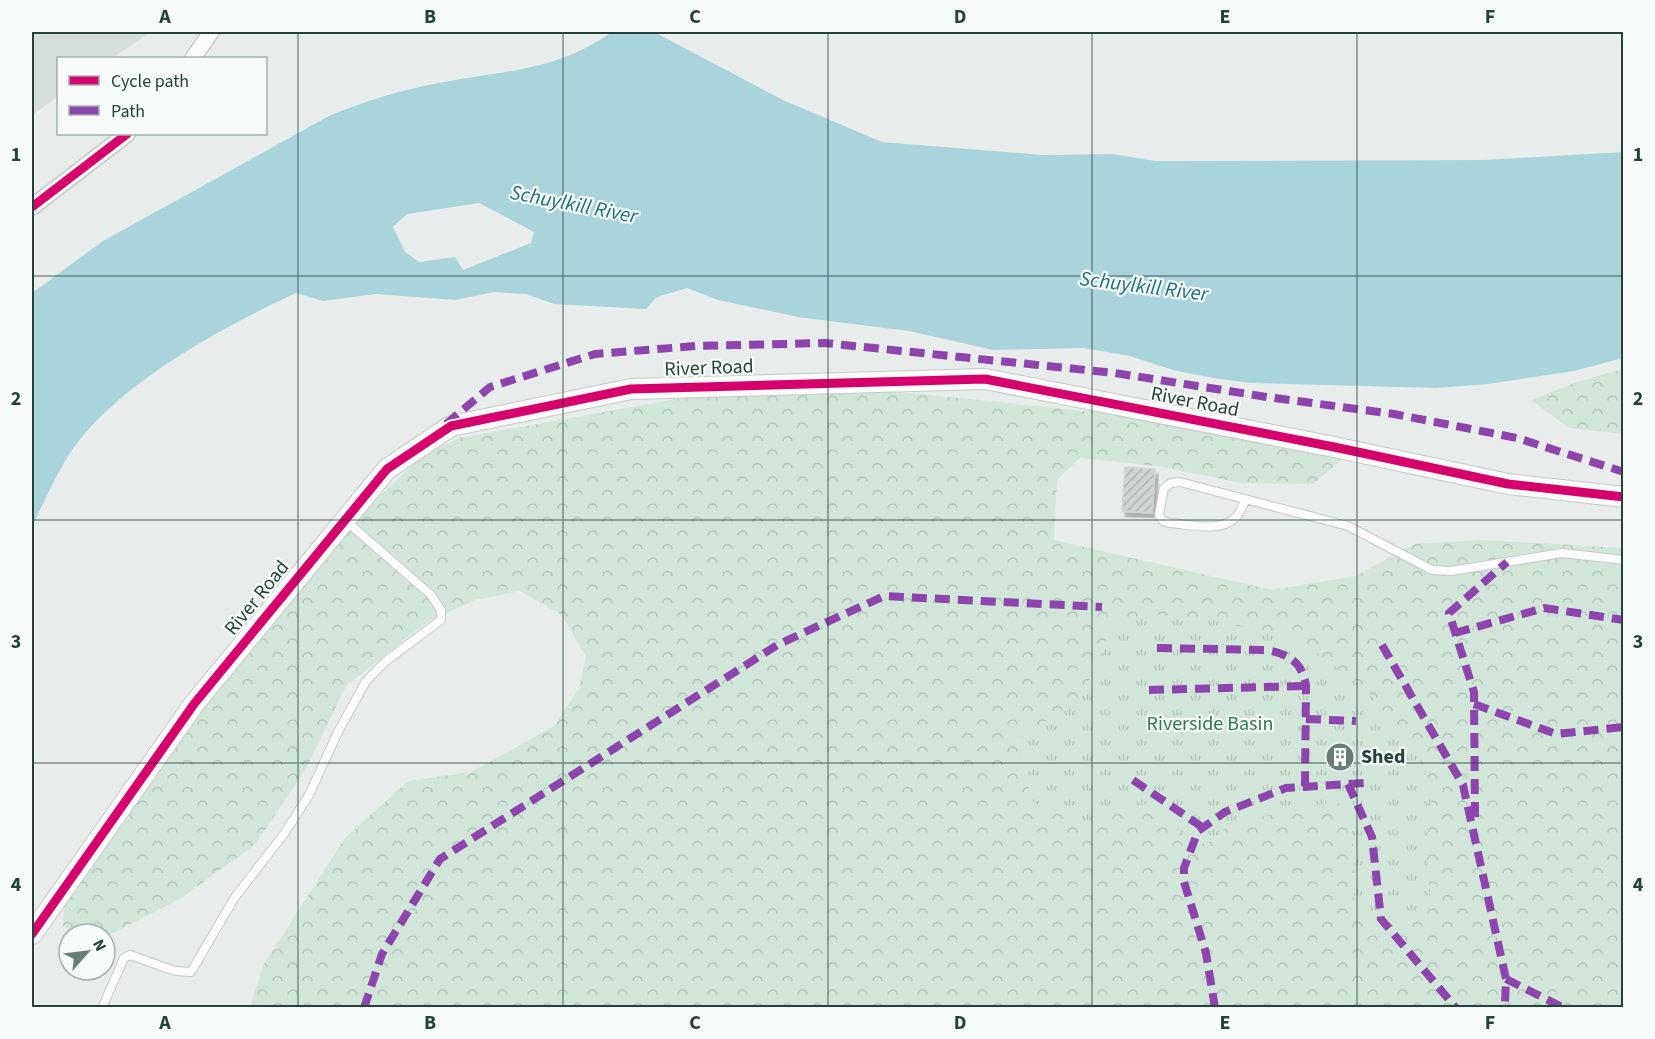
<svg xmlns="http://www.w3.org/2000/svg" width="1655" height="1039" viewBox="0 0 1655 1039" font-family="'Source Sans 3',sans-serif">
<defs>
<pattern id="forest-crowns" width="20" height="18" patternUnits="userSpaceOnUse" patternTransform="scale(1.5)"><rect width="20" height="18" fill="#d1e6d8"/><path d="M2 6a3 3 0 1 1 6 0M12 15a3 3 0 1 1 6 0" fill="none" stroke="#b3c6ba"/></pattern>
<pattern id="park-tufts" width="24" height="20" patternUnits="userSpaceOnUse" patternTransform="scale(1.5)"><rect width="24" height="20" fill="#d1e6d8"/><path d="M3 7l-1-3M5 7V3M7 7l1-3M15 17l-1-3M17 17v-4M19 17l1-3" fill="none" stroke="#b3c6ba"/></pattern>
<pattern id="building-hatch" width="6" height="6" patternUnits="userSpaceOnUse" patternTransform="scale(1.5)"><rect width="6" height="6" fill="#cfd4d2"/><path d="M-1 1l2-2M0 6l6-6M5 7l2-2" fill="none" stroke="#b2b7b5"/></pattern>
<filter id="shadow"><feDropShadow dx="3.5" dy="5.5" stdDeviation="1.5" flood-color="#0004"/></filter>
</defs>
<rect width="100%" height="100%" fill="#e8edeb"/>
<path fill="#d6dedb" d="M 32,32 L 151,32 L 112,58 L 58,58 L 58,96 L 32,115 Z"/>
<g fill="url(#forest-crowns)">
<path d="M 1623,369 L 1623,434 L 1569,428 L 1531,400 L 1577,382 Z"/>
<path d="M 737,388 L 864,388 L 1132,416 L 1343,459 L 1313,484 L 1241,483 L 1157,466 L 1080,458 L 1057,480 L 1054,540 L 1272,590 L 1355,576 L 1415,544 L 1484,540 L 1623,548 L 1623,1007 L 250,1007 L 264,964 L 345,838 L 408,781 L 471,772 L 554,726 L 579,688 L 586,657 L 562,615 L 520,591 L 475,600 L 427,622 L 346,686 L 307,767 L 255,845 L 180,899 L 105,937 L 105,934 L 76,934 L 63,926 L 65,895 L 211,694 L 330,543 L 421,457 L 459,438 Z"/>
</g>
<path fill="url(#park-tufts)" d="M 1148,614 L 1200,618 L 1267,632 L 1302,642 L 1366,689 L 1415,751 L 1430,783 L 1432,810 L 1425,848 L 1432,909 L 1381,919 L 1354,907 C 1354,876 1359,825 1337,801 L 1233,822 L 1207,844 L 1182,840 L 1172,818 L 1146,804 L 1116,809 L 1084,832 L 1060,811 L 1034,804 L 1020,761 L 1023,734 L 1071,706 L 1097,668 L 1111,623 Z"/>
<path fill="#a9d4db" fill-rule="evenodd" d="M 612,32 L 654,32 L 783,100 L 882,142 L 1043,155 L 1112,154 L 1156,161 L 1484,160 L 1623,152 L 1623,358 L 1574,371 L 1488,384 L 1436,388 L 1251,383 L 1213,378 L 1173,370 L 1130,356 L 1083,348 L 993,350 L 909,331 L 798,317 L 718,300 L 687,288 L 657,297 L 646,309 L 554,304 L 526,294 L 494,292 L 455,300 L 375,294 L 323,301 L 296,293 C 222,328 120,382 72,450 C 56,474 44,502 32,527 L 32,293 L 103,241 L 329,116 C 365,101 401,90 439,83 C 504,70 555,72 612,32 ZM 479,203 L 534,232 L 531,243 L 463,270 L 455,257 L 419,262 L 405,252 L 393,227 L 407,214 Z"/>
<path fill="url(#building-hatch)" stroke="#d1d6d4" stroke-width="1.5" filter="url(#shadow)" d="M 1125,467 L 1155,469 L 1152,513 L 1122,511 Z"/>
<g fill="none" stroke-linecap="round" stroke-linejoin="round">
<g stroke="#c5cac8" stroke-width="10">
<g id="service">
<path d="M 1245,499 C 1236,538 1198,525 1169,523 L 1163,521 L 1159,515 L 1164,488 L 1171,483 L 1180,482 L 1348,526 L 1432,570 L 1451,571 L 1562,553 L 1624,560"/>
<path d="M 102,1008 L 124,958 L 130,955 L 175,971 L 191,972 L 235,897 L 284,834 L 309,795 L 338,732 L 366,681 L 386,661 L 441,620 L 441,610 L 431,595 L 346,521"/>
</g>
</g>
<g stroke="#c5cac8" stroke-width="18">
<g id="minor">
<path d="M 193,58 L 211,32"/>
<path d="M 32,207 L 127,134"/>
</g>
</g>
<g stroke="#c5cac8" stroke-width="22">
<path id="tertiary" d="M 32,934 L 194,704 L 387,469 L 451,426 L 631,389 L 985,379 L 1334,447 L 1508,484 L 1624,497"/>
</g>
<use href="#service" stroke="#fcfcfc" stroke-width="8"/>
<use href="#minor" stroke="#fcfcfc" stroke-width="15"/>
<use href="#tertiary" stroke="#fcfcfc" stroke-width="20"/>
<g stroke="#8e44ad" stroke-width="8" stroke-dasharray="15 8" stroke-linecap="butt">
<path d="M 446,424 L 490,387 L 595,354 L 696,346 L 825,343 L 1115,373 L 1267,397 L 1394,414 L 1517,438 L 1624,472"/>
<path d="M 1455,633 L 1544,608 L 1624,620"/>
<path d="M 1382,645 L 1463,785 L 1506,979 L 1505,1003 L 1501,1008"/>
<path d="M 1157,648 L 1266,650 C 1288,653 1303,663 1306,686 L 1305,787"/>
<path d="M 1149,690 L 1306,686"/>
<path d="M 1474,704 L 1556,734 L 1624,727"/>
<path d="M 1306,719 L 1356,721"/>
<path d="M 1133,780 L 1202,827"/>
<path d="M 1348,784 L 1372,837 L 1381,919 L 1456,1008"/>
<path d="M 1475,817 L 1474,692 L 1449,613 L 1507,562"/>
<path d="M 1506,979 L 1564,1008"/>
<path d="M 364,1008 L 382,954 L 440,859 L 779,644 L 884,596 L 1102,607"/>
<path d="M 1215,1008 L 1206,953 L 1184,882 L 1184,868 L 1198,831 L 1225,812 L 1286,788 L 1365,783"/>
</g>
<g stroke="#f7fbf9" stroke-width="13">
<g id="cycleway">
<path d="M 32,207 L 127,134"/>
<path d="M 32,934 L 194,704 L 387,469 L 451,426 L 631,389 L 985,379 L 1334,447 L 1508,484 L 1624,497"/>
</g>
</g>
<use href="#cycleway" stroke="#d6006c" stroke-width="9"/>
</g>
<path fill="none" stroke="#24423a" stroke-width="1.5" stroke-opacity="0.55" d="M 298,32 L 298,1008M 563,32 L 563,1008M 828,32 L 828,1008M 1092,32 L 1092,1008M 1357,32 L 1357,1008M 32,276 L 1624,276M 32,520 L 1624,520M 32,763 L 1624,763"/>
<defs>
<g id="building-disc" transform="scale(1.5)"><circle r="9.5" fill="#697e78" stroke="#f7fbf9"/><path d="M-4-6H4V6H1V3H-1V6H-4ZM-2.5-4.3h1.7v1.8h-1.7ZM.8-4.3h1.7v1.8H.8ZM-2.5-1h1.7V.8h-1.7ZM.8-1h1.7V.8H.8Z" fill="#fff"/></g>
</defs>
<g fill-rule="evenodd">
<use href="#building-disc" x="1340" y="757"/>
</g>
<g text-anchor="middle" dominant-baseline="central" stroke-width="4.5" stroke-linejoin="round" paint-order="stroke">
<g font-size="20" fill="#24423a" stroke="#f7fbf9">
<text transform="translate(709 368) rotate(-2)">River Road</text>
<text transform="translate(1195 402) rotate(11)">River Road</text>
<text transform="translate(257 598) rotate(-51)">River Road</text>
</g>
<g font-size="20" fill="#2d7a4b" stroke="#f7fbf9">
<text x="1210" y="724">Riverside Basin</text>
</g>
<g font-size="20" font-weight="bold" fill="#24423a" stroke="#f7fbf9" text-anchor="start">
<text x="1361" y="757">Shed</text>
</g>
<g font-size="21" font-style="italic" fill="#1c6f80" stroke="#f7fbf9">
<text transform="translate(574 204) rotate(11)">Schuylkill River</text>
<text transform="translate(1144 286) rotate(7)">Schuylkill River</text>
</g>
</g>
<rect width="1655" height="1039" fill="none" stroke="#f7fbf9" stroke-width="66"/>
<rect x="57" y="57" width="210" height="78" fill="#f7fbf9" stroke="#a3b1ad" stroke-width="1.5"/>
<rect x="69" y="76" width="30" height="9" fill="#d6006c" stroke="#a3b1ad" stroke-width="1.5"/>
<text x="111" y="87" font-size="18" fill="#24423a">Cycle path</text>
<rect x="69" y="106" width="30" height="9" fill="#8e44ad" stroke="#a3b1ad" stroke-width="1.5"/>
<text x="111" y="117" font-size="18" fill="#24423a">Path</text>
<g transform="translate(87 952) rotate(62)"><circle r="28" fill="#f7fbf9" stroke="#a3b1ad" stroke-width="1.5"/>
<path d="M0-4.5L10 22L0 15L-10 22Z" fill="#697e78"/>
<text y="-9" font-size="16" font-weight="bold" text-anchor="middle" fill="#24423a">N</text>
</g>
<rect x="33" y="33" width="1589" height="973" fill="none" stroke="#24423a" stroke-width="2"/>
<g font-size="20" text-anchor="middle" font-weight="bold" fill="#24423a">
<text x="165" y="23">A</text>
<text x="430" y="23">B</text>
<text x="695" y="23">C</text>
<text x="960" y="23">D</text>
<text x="1225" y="23">E</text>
<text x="1490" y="23">F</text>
<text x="16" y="161">1</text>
<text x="1638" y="161">1</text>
<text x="16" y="405">2</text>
<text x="1638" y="405">2</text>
<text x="16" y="648">3</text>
<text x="1638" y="648">3</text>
<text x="16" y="891">4</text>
<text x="1638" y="891">4</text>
<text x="165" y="1029">A</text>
<text x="430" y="1029">B</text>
<text x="695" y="1029">C</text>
<text x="960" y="1029">D</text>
<text x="1225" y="1029">E</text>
<text x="1490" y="1029">F</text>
</g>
</svg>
